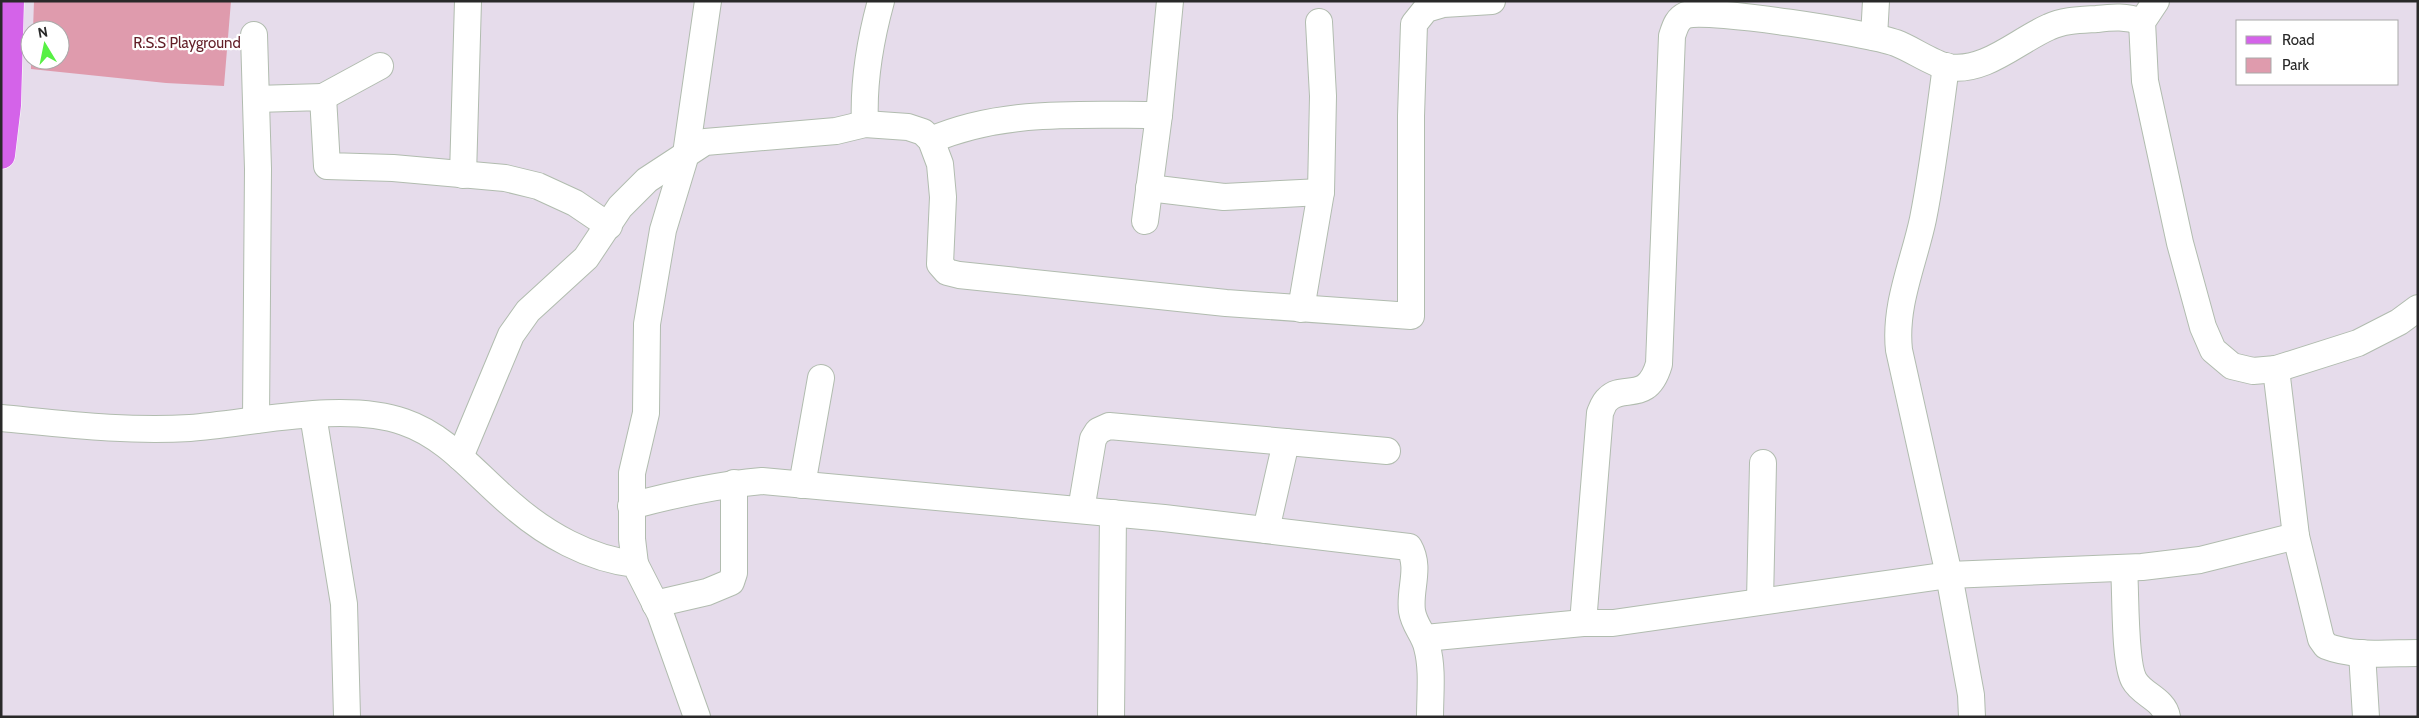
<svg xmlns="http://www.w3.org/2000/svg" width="2419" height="718" viewBox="0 0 2419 718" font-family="Cabin,sans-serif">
<rect width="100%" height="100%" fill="#e6dceb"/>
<path fill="#df9bad" d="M 34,1 L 231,1 L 224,86 L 166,83 L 31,69 L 31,60 L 60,60 L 60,30 L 33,30 Z"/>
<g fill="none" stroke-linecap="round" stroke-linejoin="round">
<g stroke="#b1bcaf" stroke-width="28">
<g id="minor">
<path d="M 2156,1 L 2142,22 L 2145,81 L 2180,243 L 2203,327 L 2213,350 L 2232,366 L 2253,371 L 2276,369 L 2358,343 L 2399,322 L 2418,308"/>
<path d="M 254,35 L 258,169 L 256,420"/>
<path d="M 1874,37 L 1876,1"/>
<path d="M 1946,66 C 1939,117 1933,169 1923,219 C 1914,262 1894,305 1899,350 L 1949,575 L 1971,695 L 1972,717"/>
<path d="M 323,97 L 380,66"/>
<path d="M 256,99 L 323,97 L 327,166 L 393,168 L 505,178 L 538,186 L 575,203 L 609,226"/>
<path d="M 865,124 C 863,82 870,41 881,1"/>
<path d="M 931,140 C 1003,109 1082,115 1159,115"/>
<path d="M 463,175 L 468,1"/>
<path d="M 1149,188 L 1224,197 L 1321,192"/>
<path d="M 1145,221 L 1159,115 L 1170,1"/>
<path d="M 1301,309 L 1321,192 L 1323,96 L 1319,22"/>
<path d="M 2276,369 L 2296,536 L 2321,639 L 2326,646 C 2354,657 2388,653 2418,653"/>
<path d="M 313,415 L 344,604 L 347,717"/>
<path d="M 1,418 C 64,424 127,432 190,428 C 253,423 344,401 404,422 C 448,437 476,475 511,504 C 545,534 589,559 635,564 L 660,613 L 697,717"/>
<path d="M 460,457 L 511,335 L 528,311 L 586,258 L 620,207 L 647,180 L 705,142 L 836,131 L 865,124 L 908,127 L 923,132 L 931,140 L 940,164 L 943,197 L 940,264 L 947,272 L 959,275 L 1226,303 L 1411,316 L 1411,116 L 1414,24 L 1426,9 L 1443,4 L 1492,1"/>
<path d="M 802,485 L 821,378"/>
<path d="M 631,506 C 675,494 717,485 762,481 L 1164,518 L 1409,547 C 1421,568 1409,589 1412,611 C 1414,625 1424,634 1427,647 C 1433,669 1430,694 1430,717"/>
<path d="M 1081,510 L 1093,439 L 1098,431 L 1109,426 L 1387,451"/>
<path d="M 1266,530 L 1286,442"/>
<path d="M 635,564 L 632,539 L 632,473 L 646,413 L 647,324 L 663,230 L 686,154 L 708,1"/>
<path d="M 2124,568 C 2126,592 2124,662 2134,680 C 2142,695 2164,699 2167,717"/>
<path d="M 1760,601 L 1763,463"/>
<path d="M 655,604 L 707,592 L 731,582 L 734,573 L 734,483"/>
<path d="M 1583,623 L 1600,413 C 1602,408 1604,402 1608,399 C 1623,383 1647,405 1659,364 L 1672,36 C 1675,27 1677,19 1686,15 C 1709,8 1869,33 1896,43 C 1912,49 1933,64 1948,67 C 1985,73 2017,41 2049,27 C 2064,20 2081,20 2097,19 C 2113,17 2126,16 2142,22"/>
<path d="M 1425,638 L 1583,623 L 1613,623 L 1949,575 L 2142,567 L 2200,560 L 2296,536"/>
<path d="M 2362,653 L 2366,717"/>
<path d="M 1111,717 L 1113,513"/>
</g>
</g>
<g stroke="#fff" stroke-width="29">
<path id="major" d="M 1,155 L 7,105 L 10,1"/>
</g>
<use href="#minor" stroke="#fff" stroke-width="26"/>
<use href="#major" stroke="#d463e9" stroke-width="28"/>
</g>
<g text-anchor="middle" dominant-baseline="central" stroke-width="4.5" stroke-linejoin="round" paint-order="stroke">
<g font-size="15" fill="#621e27" stroke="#fff">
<text x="187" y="43">R.S.S Playground</text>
</g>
</g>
<rect width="2419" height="718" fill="none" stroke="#292929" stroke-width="5"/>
<rect x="2236" y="20" width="162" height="65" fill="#ffffff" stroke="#a9a9a9"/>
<rect x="2246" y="36" width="25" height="8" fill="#d463e9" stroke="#a9a9a9"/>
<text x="2282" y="45" font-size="15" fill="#292929">Road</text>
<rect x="2246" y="58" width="25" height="15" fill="#df9bad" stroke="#a9a9a9"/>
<text x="2282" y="70" font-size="15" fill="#292929">Park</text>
<g transform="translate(45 45) rotate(350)"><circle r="24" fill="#ffffff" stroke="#a9a9a9"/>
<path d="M0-4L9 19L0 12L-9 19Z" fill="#57f044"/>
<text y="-8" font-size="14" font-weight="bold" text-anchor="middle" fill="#292929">N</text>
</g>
</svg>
